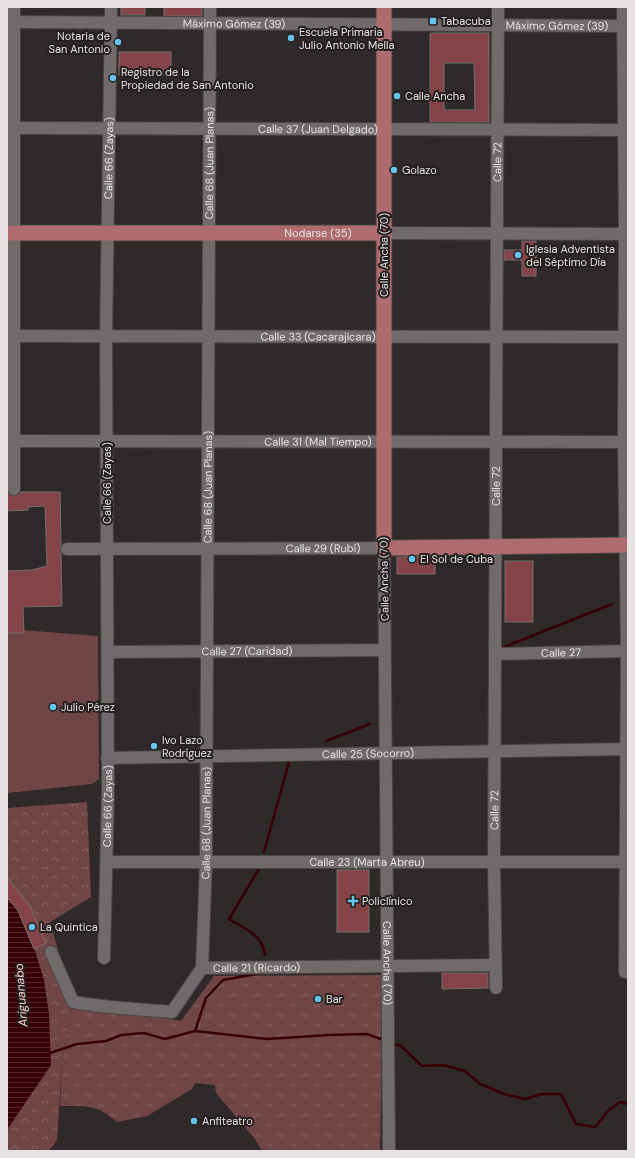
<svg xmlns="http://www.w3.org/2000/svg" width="635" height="1158" viewBox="0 0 635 1158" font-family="'DM Sans',sans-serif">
<defs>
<pattern id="grass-tufts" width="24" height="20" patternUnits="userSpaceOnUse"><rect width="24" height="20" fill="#704546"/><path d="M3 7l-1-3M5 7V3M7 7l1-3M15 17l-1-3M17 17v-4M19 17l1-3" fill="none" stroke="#846061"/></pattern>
<pattern id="forest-crowns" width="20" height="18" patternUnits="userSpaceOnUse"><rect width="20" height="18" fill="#704546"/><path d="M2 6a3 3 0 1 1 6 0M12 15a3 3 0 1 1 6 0" fill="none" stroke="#846061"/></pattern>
<pattern id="water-rules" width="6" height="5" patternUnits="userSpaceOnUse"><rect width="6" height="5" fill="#370007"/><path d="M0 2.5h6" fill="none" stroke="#54252b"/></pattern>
</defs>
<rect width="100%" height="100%" fill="#2f2929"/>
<path fill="url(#grass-tufts)" d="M 383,975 L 380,1151 L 262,1151 L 255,1139 L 216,1093 L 215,1085 L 195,1083 L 192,1089 L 147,1116 L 117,1122 C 95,1103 87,1107 60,1106 L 62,1062 L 73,1002 L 181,1021 L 214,976 Z"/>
<path fill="url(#forest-crowns)" d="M 87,802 L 91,897 L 50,922 L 73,1002 L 62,1062 L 57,1140 L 49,1151 L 7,1151 L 7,808 Z"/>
<path fill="#704546" d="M 22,630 L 98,636 L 99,779 L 92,784 L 7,793 L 7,631 Z"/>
<path fill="url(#water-rules)" d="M 7,899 L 24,915 L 44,980 L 49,1014 L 51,1065 L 7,1130 Z"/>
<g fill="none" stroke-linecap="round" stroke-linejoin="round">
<g stroke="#370007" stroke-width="2.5">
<path d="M 504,647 L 612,604"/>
<path d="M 326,741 L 370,724"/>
<path d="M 264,852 L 289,762"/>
<path d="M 260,867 L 229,919 C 245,929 262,934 265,955"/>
<path d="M 195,1031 L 206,998 L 223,980 L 261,973"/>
<path d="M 392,1043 L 401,1046 L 422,1066 L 443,1065 L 465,1071 L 480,1084 L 504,1094 L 525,1099 L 542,1094 L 561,1094 L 576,1124 L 595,1127 L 610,1109 L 620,1102 L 628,1104"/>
<path d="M 50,1053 L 77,1044 L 106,1041 L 121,1035 L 144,1033 L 165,1039 L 195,1031 L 267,1039 L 329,1035 L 367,1034 L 384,1040"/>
</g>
</g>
<g fill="#844346" stroke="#766f6f" fill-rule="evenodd">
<rect x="121" y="7" width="24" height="8"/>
<rect x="164" y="7" width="38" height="9"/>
<path d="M 430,33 L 489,33 L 489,122 L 430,122 ZM 444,63 L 474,63 L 475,110 L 444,110 Z"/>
<rect x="119" y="52" width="52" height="23"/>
<path d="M 522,241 L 536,241 L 536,276 L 522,276 L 522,260 L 504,260 L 504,250 L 522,250 Z"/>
<path d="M 7,492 L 14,496 L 21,492 L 60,492 L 61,545 L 60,549 L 61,554 L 62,606 L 23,607 L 24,633 L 7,633 L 7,571 L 32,570 L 47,566 L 45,506 L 28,507 L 28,510 L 7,511 Z"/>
<path d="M 435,556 L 435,574 L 397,574 L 397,557 Z"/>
<rect x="505" y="561" width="28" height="61"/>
<rect x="337" y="870" width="32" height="62"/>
<path d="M 7,877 L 30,906 L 46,943 L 34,949 L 18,911 L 7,897 Z"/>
<path d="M 442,973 L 488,973 L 488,988 L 442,989 Z"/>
</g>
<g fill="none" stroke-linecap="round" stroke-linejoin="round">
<g stroke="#494444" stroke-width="14">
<g id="minor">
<path d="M 14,7 L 14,489"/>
<path d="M 623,7 L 625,234 L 624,442 L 627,651 L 625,972 L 628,972"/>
<path id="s1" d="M 7,22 L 628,26"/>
<path id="s2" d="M 7,128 L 628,130"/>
<path d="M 383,233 L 628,234"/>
<path id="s3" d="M 7,336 L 628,337"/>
<path id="s4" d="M 7,441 L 628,442"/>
<path id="s5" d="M 67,549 L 384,548 L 389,1151"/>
<path id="s6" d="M 108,652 L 385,650"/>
<path id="s7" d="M 495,654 L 628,651"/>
<path id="s8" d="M 107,758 L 628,749"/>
<path id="s9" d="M 107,862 L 628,862"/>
<path id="s10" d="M 51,952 L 73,1002 C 106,1008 139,1009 172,1012 L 202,968 L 495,965"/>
<path id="s11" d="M 104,958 L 108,792 L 106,336 L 111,7"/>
<path id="s12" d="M 202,968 L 206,862 L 210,7"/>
<path id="s13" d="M 496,988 L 494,862 L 498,7"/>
</g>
</g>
<g stroke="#494444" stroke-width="17">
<g id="major">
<path d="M 384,7 L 384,548 L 628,545"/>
<path id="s14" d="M 7,233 L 383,233"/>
</g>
</g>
<use href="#minor" stroke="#716a6a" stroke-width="12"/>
<use href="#major" stroke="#af6c6f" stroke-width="15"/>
</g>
<g fill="#64c5ee" stroke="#251f1f" stroke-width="1.5">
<rect x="429" y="17" width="8" height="8" rx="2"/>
<circle cx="291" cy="38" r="4"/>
<circle cx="118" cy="42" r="4"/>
<circle cx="113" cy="78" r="4"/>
<circle cx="397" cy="96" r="4"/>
<circle cx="394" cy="170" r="4"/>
<circle cx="518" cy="255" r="4"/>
<circle cx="412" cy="559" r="4"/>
<circle cx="53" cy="707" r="4"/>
<circle cx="154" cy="746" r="4"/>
<path d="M351 895h4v4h4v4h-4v4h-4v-4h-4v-4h4z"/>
<circle cx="32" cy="927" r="4"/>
<circle cx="318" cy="999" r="4"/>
<circle cx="194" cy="1121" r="4"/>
</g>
<g text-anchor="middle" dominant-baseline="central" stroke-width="4" stroke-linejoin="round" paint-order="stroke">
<g font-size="11" fill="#e7e3e3" stroke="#251f1f" text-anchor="start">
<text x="441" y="21">Tabacuba</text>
<text x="299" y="32">Escuela Primaria<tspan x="299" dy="13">Julio Antonio Mella</tspan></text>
<text x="110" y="36" text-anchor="end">Notaria de<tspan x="110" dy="13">San Antonio</tspan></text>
<text x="121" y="72">Registro de la<tspan x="121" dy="13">Propiedad de San Antonio</tspan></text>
<text x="405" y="96">Calle Ancha</text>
<text x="402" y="170">Golazo</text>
<text x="526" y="249">Iglesia Adventista<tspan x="526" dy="13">del Séptimo Día</tspan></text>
<text x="420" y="559">El Sol de Cuba</text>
<text x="61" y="707">Julio Pérez</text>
<text x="162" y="740">Ivo Lazo<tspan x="162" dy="13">Rodríguez</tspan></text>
<text x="362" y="901">Policlínico</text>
<text x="40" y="927">La Quintica</text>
<text x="326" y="999">Bar</text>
<text x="202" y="1121">Anfiteatro</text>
</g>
<g font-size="11" fill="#e7e3e3" stroke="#251f1f">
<text stroke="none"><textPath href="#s1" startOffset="227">Máximo Gómez (39)</textPath></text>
<text stroke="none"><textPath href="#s1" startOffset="550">Máximo Gómez (39)</textPath></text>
<text stroke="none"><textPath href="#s2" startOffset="311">Calle 37 (Juan Delgado)</textPath></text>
<text stroke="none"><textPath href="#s11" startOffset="800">Calle 66 (Zayas)</textPath></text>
<text stroke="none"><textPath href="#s13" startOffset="826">Calle 72</textPath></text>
<text stroke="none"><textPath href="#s12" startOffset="805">Calle 68 (Juan Planas)</textPath></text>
<text stroke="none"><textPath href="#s14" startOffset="311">Nodarse (35)</textPath></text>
<text transform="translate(384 255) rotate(-90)">Calle Ancha (70)</text>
<text stroke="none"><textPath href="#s3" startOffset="311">Calle 33 (Cacarajícara)</textPath></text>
<text stroke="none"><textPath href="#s4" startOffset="311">Calle 31 (Mal Tiempo)</textPath></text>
<text transform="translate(107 483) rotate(-90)">Calle 66 (Zayas)</text>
<text stroke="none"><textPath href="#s13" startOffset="502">Calle 72</textPath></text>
<text stroke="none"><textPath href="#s12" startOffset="481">Calle 68 (Juan Planas)</textPath></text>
<text stroke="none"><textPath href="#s5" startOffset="256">Calle 29 (Rubí)</textPath></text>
<text transform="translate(384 579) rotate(-91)">Calle Ancha (70)</text>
<text stroke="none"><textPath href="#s6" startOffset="139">Calle 27 (Caridad)</textPath></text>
<text stroke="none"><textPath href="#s7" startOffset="66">Calle 27</textPath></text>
<text stroke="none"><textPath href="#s8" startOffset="261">Calle 25 (Socorro)</textPath></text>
<text stroke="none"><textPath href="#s11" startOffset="152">Calle 66 (Zayas)</textPath></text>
<text stroke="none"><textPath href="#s13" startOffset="178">Calle 72</textPath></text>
<text stroke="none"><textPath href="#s12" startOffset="145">Calle 68 (Juan Planas)</textPath></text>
<text stroke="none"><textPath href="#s9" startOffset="260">Calle 23 (Marta Abreu)</textPath></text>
<text stroke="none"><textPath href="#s5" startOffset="732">Calle Ancha (70)</textPath></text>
<text stroke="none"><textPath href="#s10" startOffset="262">Calle 21 (Ricardo)</textPath></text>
</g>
<g font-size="12" font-style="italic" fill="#f8cdcd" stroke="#251f1f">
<text transform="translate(21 995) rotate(-94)">Ariguanabo</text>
</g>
</g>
<rect width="635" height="1158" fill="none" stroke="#e7e3e3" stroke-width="16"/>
</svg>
